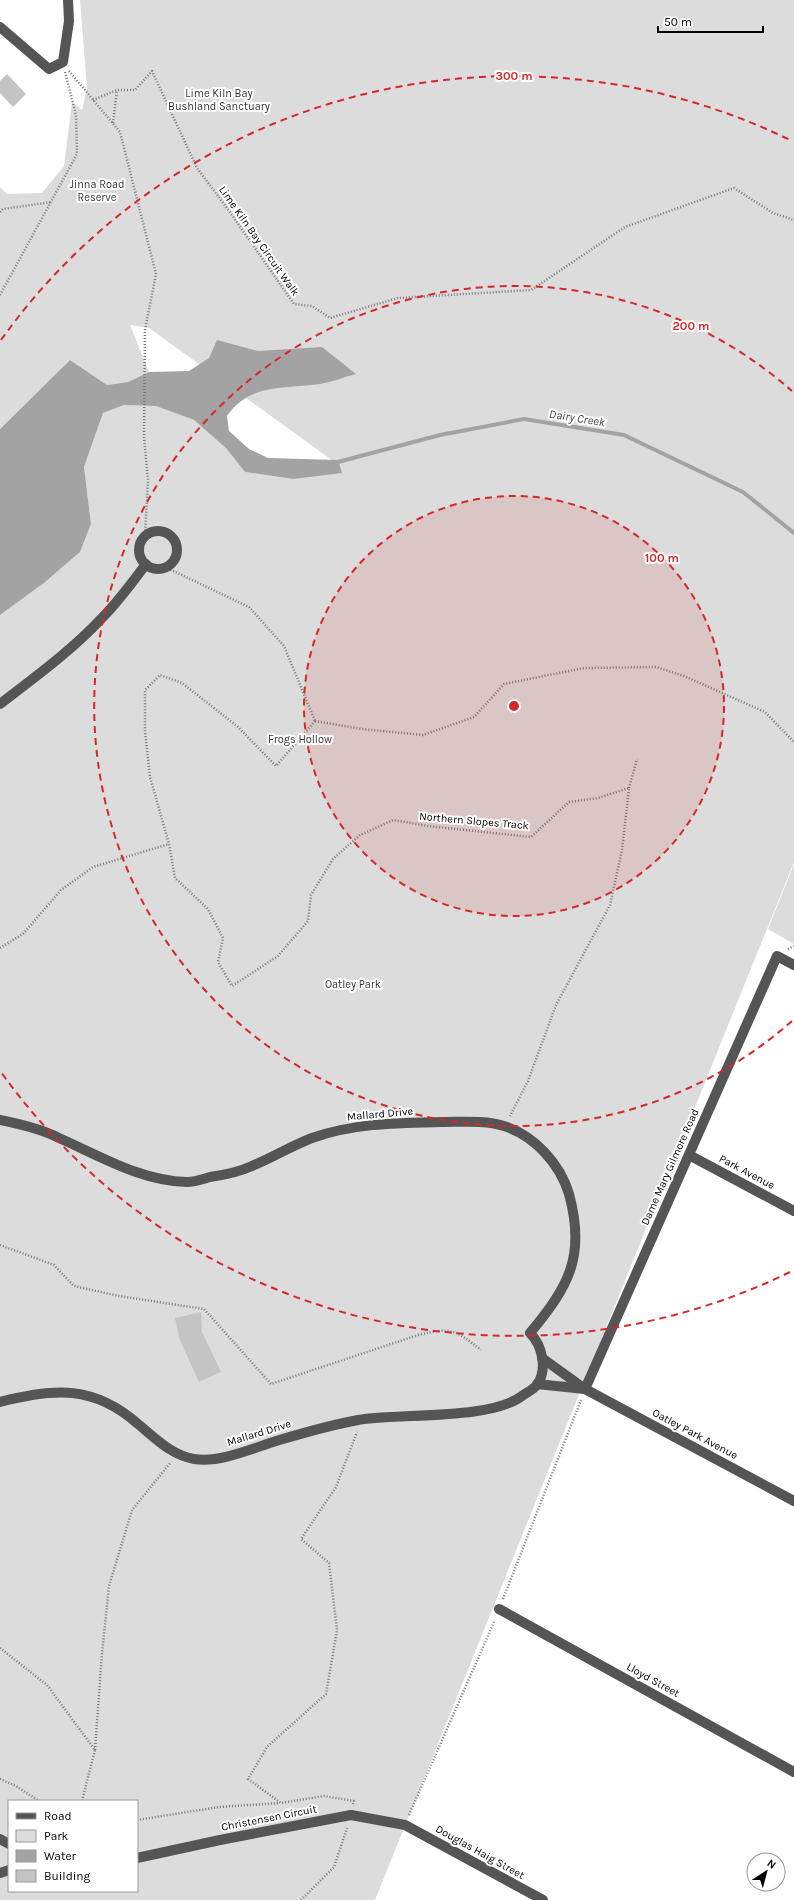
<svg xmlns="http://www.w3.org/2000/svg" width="794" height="1900" viewBox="0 0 794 1900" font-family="Karla,sans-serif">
<rect width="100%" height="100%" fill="#fff"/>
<g fill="#dcdcdc" fill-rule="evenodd">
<path d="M 80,0 L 794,0 L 794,862 L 375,1900 L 0,1900 L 0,615 L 44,583 L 80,552 L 91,524 L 84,467 L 103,413 L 124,405 L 156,406 L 194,420 L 226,448 L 245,472 L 293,479 L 342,472 L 336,463 L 149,328 L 130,325 L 149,372 L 128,382 L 107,385 L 70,360 L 0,429 L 0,187 L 7,194 L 42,193 L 64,166 L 72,102 L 82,110 L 87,88 ZM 9,1801 L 137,1801 L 137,1891 L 9,1891 Z"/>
<path d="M 794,864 L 794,944 L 768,929 Z"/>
</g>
<path fill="#a3a3a3" d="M 217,340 L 258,351 L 322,347 L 356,374 C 344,377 332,382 320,384 C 284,389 250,383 227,416 L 229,431 L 249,449 L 268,458 L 338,460 L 342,473 L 293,479 L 245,472 L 226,448 L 194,420 L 156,406 L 124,405 L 103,413 L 84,467 L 91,524 L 80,552 L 44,583 L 0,615 L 0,429 L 70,360 L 107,385 L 128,382 L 149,372 L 189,371 L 209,358 Z"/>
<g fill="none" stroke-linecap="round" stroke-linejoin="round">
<path stroke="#a3a3a3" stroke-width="4" d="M 334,463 L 440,435 L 524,419 L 624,435 L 743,492 L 794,533"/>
</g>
<g fill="#c4c4c4">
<path d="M 7,74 L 26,94 L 13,107 L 0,93 L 0,81 Z"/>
<path d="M 201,1312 L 202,1332 L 221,1372 L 199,1382 L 179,1338 L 175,1318 Z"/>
</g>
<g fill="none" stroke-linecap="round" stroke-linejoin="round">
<g stroke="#777" stroke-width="2.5" stroke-dasharray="1 2" stroke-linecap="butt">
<path d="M 69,71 L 120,132 L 156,274 L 145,330 L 144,437 L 148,480 L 145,536"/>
<path d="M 93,100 L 117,90 L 135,90 L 152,71 L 197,168 L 227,208 L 294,304 L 312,306 L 330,318 L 398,298 L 531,290 L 625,227 L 734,188 L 773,213 L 794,220"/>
<path d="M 113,123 L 117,90"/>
<path d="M 0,212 L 3,209 L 52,202"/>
<path d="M 0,295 L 77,154 L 76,115 L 65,72"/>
<path d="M 165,567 L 249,607 L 284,646 L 315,721"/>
<path d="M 315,721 L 276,766 L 237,726 L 182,683 L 160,675 L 145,690 L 145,731 L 150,777 L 169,844 L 175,878 L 208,909 L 223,938 L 218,962 L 232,986 L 278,956 L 308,921 L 311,895 L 333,859 L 360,835 L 393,820 L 428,826 L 531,837 L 569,802 L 598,798 L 629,788 L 622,850 L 610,905 L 556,1005 L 528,1081 L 510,1116"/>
<path d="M 315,721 L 362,729 L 423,735 L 474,717 L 504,684 L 584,668 L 656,667 L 684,676 L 765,712 L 794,742"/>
<path d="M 629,788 L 637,759"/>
<path d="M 0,948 L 23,934 L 61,890 L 93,867 L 169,844"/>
<path d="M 788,949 L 794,946"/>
<path d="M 0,1245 L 54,1265 L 74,1286 L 119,1296 L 204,1309 L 271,1384 L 418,1335 C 452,1327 454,1329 481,1350"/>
<path d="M 503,1599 L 581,1400"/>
<path d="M 0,1648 L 47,1685 L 95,1750 L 82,1801"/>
<path d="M 95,1750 L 102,1653 L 109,1586 L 132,1510 L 171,1462"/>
<path d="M 0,1779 L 16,1786 L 39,1801"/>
<path d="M 353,1804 L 354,1801 L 324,1796 L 281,1803 L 248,1779 L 267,1747 L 326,1694 L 337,1630 L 329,1563 L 301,1539 L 336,1487 L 357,1432"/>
<path d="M 409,1815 L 495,1620"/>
<path d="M 137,1820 L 219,1807 L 280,1803"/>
<path d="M 301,1900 L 334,1867 L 347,1828"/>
</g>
<g stroke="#555" stroke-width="10">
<path d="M 0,27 L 49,69 L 63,62 L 69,21 L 68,0"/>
<circle cx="158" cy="550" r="19"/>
<path d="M 0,704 C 35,677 71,651 101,619 C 118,602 132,583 146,564"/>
<path d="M 0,1120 C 20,1124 41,1129 59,1138 C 100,1156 141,1181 187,1182 C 195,1182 203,1179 210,1177 C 224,1175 239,1172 252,1166 C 272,1158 291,1146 312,1138 C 354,1123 398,1123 442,1122 C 463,1122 485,1120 504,1126 C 535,1136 560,1164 569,1194 C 586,1256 569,1286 530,1333 C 542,1345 548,1369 537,1385 C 534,1389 526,1393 522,1396 C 490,1420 401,1413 358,1420 C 330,1425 303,1433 276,1441 C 251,1449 220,1463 194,1459 C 171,1455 155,1438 138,1424 C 94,1385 54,1388 0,1402"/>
<path d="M 689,1155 L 794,1211"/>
<path d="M 542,1358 L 585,1389 L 794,1501"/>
<path d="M 537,1384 L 585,1389"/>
<path d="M 585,1389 L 777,956 L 794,965"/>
<path d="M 499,1609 L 794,1772"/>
<path d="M 0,1839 L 9,1844"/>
<path d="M 137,1858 L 220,1840 L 351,1815 L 405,1825 L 543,1900"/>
<path d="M 0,1873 L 9,1870"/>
</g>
</g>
<circle cx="514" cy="706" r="210" fill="#d62828" fill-opacity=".12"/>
<g fill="none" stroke="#d62828" stroke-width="2" stroke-dasharray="7 5">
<circle cx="514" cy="706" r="210"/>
<path d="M792 1021A420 420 0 1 1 792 391"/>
<path d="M790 1272A630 630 0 0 1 1 1072M1 340A630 630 0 0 1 790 140"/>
</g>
<g text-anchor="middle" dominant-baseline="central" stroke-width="4" stroke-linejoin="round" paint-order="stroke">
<g font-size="11" fill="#333" stroke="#fff">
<text x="219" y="93">Lime Kiln Bay<tspan x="219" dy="13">Bushland Sanctuary</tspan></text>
<text x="97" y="184">Jinna Road<tspan x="97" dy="13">Reserve</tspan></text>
<text x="300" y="739">Frogs Hollow</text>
<text x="353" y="984">Oatley Park</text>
</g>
<g font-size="11" fill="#000" stroke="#fff">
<text transform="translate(259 241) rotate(55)">Lime Kiln Bay Circuit Walk</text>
<text transform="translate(474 821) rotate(5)">Northern Slopes Track</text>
<text transform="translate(380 1114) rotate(-5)">Mallard Drive</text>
<text transform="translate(670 1167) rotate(-66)">Dame Mary Gilmore Road</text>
<text transform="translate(747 1172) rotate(28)">Park Avenue</text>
<text transform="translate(259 1433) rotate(-17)">Mallard Drive</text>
<text transform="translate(695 1434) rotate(28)">Oatley Park Avenue</text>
<text transform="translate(653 1680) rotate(29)">Lloyd Street</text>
<text transform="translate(269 1818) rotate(-11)">Christensen Circuit</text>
<text transform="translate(480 1852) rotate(29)">Douglas Haig Street</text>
</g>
<g font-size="12" font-style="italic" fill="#444" stroke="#fff">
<text transform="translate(577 418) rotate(9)">Dairy Creek</text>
</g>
</g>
<circle cx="514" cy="706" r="6" fill="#d62828" stroke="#fff" stroke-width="2"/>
<g font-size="12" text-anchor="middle" font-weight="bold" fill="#d62828" stroke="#fff" stroke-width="4" stroke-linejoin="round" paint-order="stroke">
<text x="514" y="80">300 m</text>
<text x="691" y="330">200 m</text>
<text x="662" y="562">100 m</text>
</g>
<rect x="8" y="1800" width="130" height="92" fill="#ffffff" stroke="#999999"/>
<rect x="16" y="1813" width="20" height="6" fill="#555555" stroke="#999999"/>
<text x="44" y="1820" font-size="12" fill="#000000">Road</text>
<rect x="16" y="1830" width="20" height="12" fill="#dcdcdc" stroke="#999999"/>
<text x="44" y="1840" font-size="12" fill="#000000">Park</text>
<rect x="16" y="1850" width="20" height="12" fill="#a3a3a3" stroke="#999999"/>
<text x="44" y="1860" font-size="12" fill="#000000">Water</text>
<rect x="16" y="1870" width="20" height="12" fill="#c4c4c4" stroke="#999999"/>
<text x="44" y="1880" font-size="12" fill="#000000">Building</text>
<g transform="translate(766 1872) rotate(36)"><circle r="19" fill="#ffffff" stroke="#999999"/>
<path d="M0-3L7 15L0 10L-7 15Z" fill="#000000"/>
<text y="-6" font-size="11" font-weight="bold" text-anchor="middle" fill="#000000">N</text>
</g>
<path d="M658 26v6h105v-6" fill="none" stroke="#000000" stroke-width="2"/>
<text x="664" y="26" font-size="12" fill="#000000" stroke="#ffffff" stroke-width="3" paint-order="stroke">50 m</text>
</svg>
